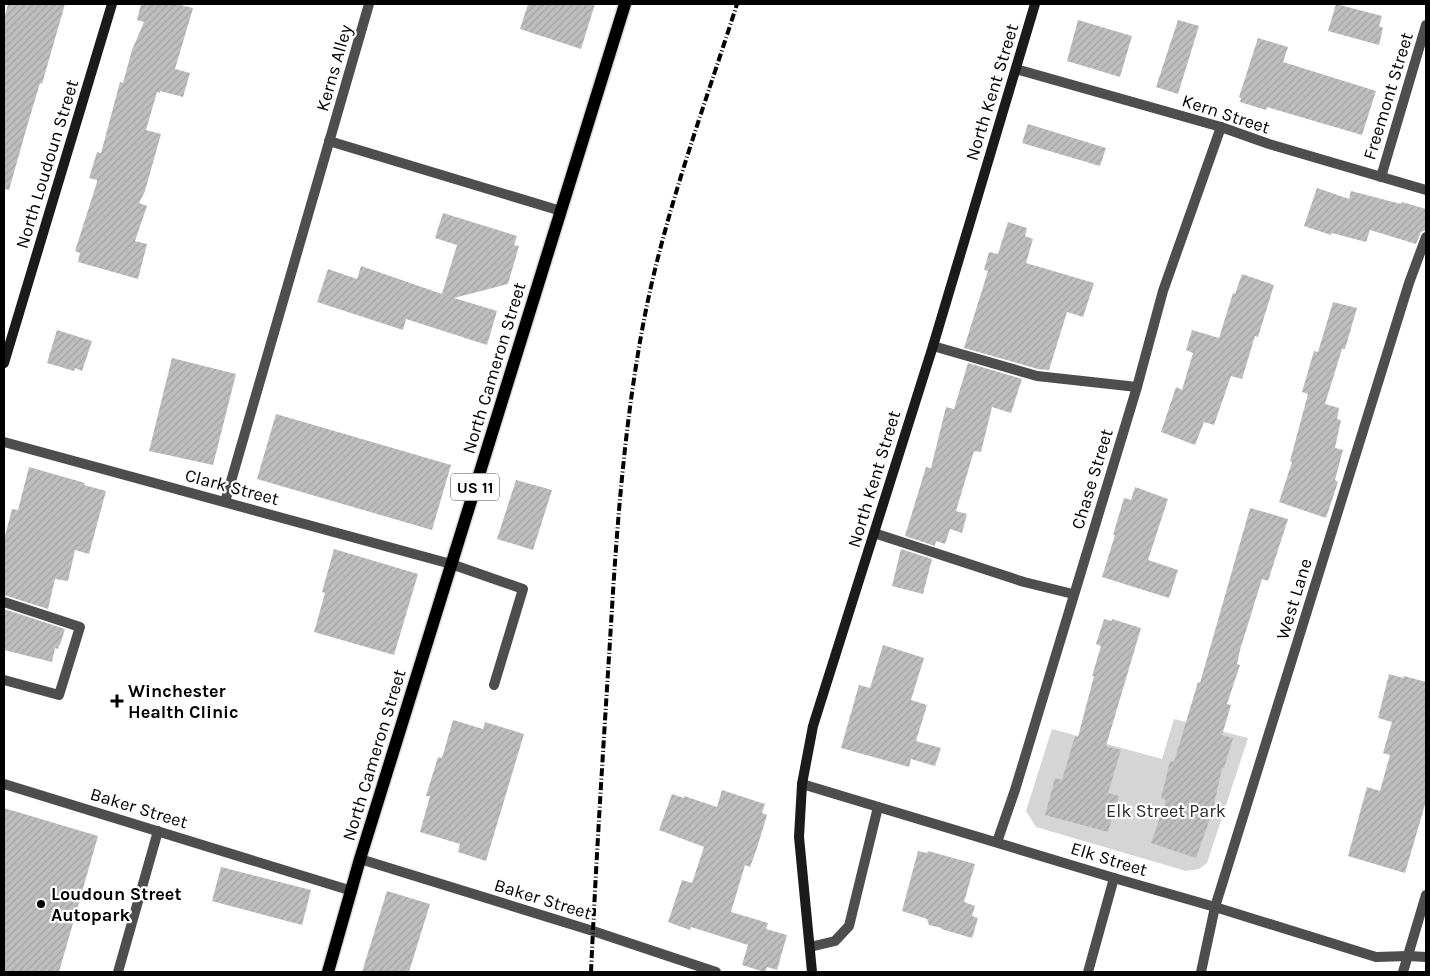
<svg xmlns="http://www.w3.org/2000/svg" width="1430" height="976" viewBox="0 0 1430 976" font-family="Karla,sans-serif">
<defs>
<pattern id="building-hatch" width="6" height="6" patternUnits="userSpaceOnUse" patternTransform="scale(1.25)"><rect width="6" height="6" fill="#bebebe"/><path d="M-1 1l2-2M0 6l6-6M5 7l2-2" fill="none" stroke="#a2a2a2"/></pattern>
</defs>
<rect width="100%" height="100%" fill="#fff"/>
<path fill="#d5d5d5" d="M 1174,719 L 1248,738 L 1207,863 L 1199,869 L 1186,871 L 1036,827 L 1026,811 L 1052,729 L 1162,759 Z"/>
<g fill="url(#building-hatch)">
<path d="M 8,4 L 65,4 L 42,84 L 40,83 L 28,123 L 9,190 L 4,189 L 4,19 Z"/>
<path d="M 141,4 L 176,4 L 193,8 L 175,69 L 190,73 L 183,97 L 160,91 L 160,93 L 157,92 L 146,130 L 161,134 L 145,191 L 139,203 L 147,206 L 135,241 L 147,244 L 138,279 L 78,262 L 80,253 L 75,251 L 97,182 L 97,180 L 89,178 L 97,152 L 101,153 L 120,82 L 123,83 L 132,50 L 144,22 L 137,20 Z"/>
<path d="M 528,4 L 595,4 L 581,49 L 520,29 Z"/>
<path d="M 1336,4 L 1382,16 L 1379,26 L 1383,28 L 1379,45 L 1328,31 Z"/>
<path d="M 1078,20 L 1132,36 L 1120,77 L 1067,61 Z"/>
<path d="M 1178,20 L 1199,26 L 1178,94 L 1156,87 Z"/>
<path d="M 1258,38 L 1288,47 L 1283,62 L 1376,91 L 1362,135 L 1267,107 L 1266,110 L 1240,102 L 1241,98 L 1239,97 Z"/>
<path d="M 1028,124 L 1106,148 L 1100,166 L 1022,143 Z"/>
<path d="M 1317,188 L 1349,199 L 1351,191 L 1401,204 L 1402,202 L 1426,209 L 1426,230 L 1421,232 L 1416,244 L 1370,230 L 1366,242 L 1332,233 L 1331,235 L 1304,226 Z"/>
<path d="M 443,213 L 517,236 L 514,245 L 519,246 L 508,284 L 454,298 L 497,311 L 487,345 L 406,319 L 403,330 L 317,302 L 328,269 L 357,279 L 361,266 L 442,294 L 457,245 L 435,238 Z"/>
<path d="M 1008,222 L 1027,228 L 1025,236 L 1033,239 L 1026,263 L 1094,283 L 1083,317 L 1067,312 L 1049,370 L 1038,369 L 964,348 L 988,271 L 984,270 L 989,252 L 998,254 Z"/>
<path d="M 1242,274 L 1274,285 L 1258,337 L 1255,336 L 1242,379 L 1231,376 L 1214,425 L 1204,422 L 1195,445 L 1161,432 L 1176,387 L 1182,390 L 1193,353 L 1186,350 L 1192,330 L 1219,338 L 1233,293 L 1235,294 Z"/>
<path d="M 1333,302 L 1357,308 L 1345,349 L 1342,349 L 1325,404 L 1339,408 L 1337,419 L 1341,420 L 1335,448 L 1343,450 L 1335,480 L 1338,482 L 1326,518 L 1279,502 L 1292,462 L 1290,461 L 1308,394 L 1302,392 L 1314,351 L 1318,352 Z"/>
<path d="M 57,330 L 92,341 L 82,371 L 75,368 L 74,371 L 47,363 Z"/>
<path d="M 172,358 L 236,374 L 213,465 L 149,451 Z"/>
<path d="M 968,363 L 1022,379 L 1011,413 L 992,407 L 981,452 L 974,451 L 956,511 L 967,514 L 962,533 L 950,529 L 945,544 L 936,541 L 935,546 L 905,536 L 926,467 L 931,468 L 946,407 L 954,409 Z"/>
<path d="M 276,414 L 451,465 L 432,530 L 257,479 Z"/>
<path d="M 29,467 L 85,483 L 84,485 L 106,491 L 89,554 L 75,550 L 68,581 L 55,579 L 48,609 L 4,595 L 4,540 L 12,509 L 18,510 Z"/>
<path d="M 516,480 L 552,490 L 533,550 L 497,539 Z"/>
<path d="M 1135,487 L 1168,499 L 1148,560 L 1178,570 L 1169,598 L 1102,577 L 1115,535 L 1113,535 L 1124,498 L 1131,500 Z"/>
<path d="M 1250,508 L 1288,519 L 1268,581 L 1262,579 L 1240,650 L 1237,664 L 1240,665 L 1227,704 L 1231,705 L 1222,735 L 1233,738 L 1224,768 L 1222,768 L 1213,810 L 1196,858 L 1151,843 L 1166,800 L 1161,798 L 1170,761 L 1174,762 L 1198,682 L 1200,683 Z"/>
<path d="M 334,549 L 418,574 L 394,655 L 314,632 L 325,593 L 322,592 Z"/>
<path d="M 901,549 L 932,559 L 923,594 L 892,586 Z"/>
<path d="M 4,609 L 65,629 L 60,645 L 59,645 L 58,649 L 55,648 L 52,662 L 4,650 Z"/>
<path d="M 1104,619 L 1112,621 L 1112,619 L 1141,628 L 1106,746 L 1121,750 L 1108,793 L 1119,796 L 1108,832 L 1045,815 L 1055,778 L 1062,780 L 1075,736 L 1078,737 L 1094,676 L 1092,676 L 1101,646 L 1096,644 Z"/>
<path d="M 883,645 L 924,658 L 911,700 L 927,705 L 916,741 L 941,748 L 935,766 L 911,759 L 909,767 L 841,748 L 859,685 L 870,688 Z"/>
<path d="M 1389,674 L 1403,678 L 1404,676 L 1426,682 L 1426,801 L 1405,873 L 1348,856 L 1367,787 L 1380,791 L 1390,755 L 1383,753 L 1392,722 L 1378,718 Z"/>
<path d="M 453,720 L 483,729 L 485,722 L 524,734 L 486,861 L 458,852 L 460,844 L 420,832 L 430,796 L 426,796 L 438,757 L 442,758 Z"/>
<path d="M 722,790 L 765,804 L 762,813 L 767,815 L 757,848 L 750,867 L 745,865 L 731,912 L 768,923 L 766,929 L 787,935 L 777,970 L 767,967 L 765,972 L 742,965 L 748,945 L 691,927 L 690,930 L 668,922 L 682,880 L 692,883 L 704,847 L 659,830 L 672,794 L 684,798 L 684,796 L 717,807 Z"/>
<path d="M 4,808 L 98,836 L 59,972 L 4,972 Z"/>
<path d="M 918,851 L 927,853 L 928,851 L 975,864 L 964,902 L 975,906 L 972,916 L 978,918 L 972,938 L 941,929 L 942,928 L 929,925 L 927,919 L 902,911 Z"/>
<path d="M 221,867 L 311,890 L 302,925 L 212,901 Z"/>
<path d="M 387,891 L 430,904 L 409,972 L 362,972 Z"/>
</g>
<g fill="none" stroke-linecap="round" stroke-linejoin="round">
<g stroke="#dbdbdb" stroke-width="15">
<path id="primary" d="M 328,972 L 360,859 L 625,4"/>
</g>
<g stroke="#4e4e4e" stroke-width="10">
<path d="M 329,141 L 561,211"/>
<path d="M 933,346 L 1037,376 L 1137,387"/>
<path d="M 225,502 L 369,4"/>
<path d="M 874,533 L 1024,582 L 1073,594"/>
<path d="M 451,564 L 523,589 L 494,685"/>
<path d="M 4,602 L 80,627 L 59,695 L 4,680"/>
<path d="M 810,947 L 835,941 L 849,926 L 878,807"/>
<path d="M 1408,956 L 1426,957"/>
<path d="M 118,972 L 158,831"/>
<path d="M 1201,972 L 1215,907 L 1409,283 L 1426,237"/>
</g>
<g stroke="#4e4e4e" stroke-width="10">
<path d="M 1016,69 L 1221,127 L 1269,144 L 1426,190"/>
<path d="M 1381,177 L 1426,25"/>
<path d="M 4,442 L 451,564"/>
<path d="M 4,784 L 352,891"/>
<path d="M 802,784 L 1114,878 L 1215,907 L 1376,957 L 1408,956"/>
<path d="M 997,842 L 1015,790 L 1137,387 L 1163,291 L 1221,127"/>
<path d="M 360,859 L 593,931 L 716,972"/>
<path d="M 1088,972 L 1114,878"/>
<path d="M 1403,972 L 1426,895"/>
</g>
<g stroke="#1b1b1b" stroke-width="10">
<path d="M 4,363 L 112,4"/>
<path d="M 812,972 L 799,837 L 802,784 L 813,726 L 933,346 L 1035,4"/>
</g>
<use href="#primary" stroke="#000" stroke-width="12"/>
<path stroke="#000" stroke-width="4" stroke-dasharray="8 2.5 1 2.5" stroke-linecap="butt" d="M 591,972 C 596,862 603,751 610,641 C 616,539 623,437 641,336 C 661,222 702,114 737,4"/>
</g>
<g fill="#000" stroke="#fff" stroke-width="2">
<path d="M114.5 693.5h5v5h5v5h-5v5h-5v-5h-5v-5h5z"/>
<circle cx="41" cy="904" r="5"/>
</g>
<g text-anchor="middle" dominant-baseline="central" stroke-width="4.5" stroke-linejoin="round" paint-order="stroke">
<rect fill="#fff" stroke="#4c4c4c" stroke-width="1" x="451" y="473.5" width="48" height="27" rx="4"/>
<g font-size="16" font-weight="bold" fill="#000">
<text x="475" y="487">US 11</text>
</g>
<g font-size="18" fill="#000" stroke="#fff">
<text transform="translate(334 68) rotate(-74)">Kerns Alley</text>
<text transform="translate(992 92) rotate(-73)">North Kent Street</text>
<text transform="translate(1388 96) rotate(-73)">Freemont Street</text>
<text transform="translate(1226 114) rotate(18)">Kern Street</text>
<text transform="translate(47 164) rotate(-73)">North Loudoun Street</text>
<text transform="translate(494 368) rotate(-73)">North Cameron Street</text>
<text transform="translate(874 479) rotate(-73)">North Kent Street</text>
<text transform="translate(1092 479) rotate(-73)">Chase Street</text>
<text transform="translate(232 487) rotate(15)">Clark Street</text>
<text transform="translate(1294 599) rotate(-73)">West Lane</text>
<text transform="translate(374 755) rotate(-73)">North Cameron Street</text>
<text transform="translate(139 808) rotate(17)">Baker Street</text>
<text transform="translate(1109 859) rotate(17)">Elk Street</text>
<text transform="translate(543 899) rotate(17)">Baker Street</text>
</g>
<g font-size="18" font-weight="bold" fill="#000" stroke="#fff" text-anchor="start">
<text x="128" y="691">Winchester<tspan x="128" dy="21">Health Clinic</tspan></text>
<text x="51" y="894">Loudoun Street<tspan x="51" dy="21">Autopark</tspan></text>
</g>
<g font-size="18" fill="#2c2c2c" stroke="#fff">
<text x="1166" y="811">Elk Street Park</text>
</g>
</g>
<rect width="1430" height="976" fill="none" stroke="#000000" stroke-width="10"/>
</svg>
